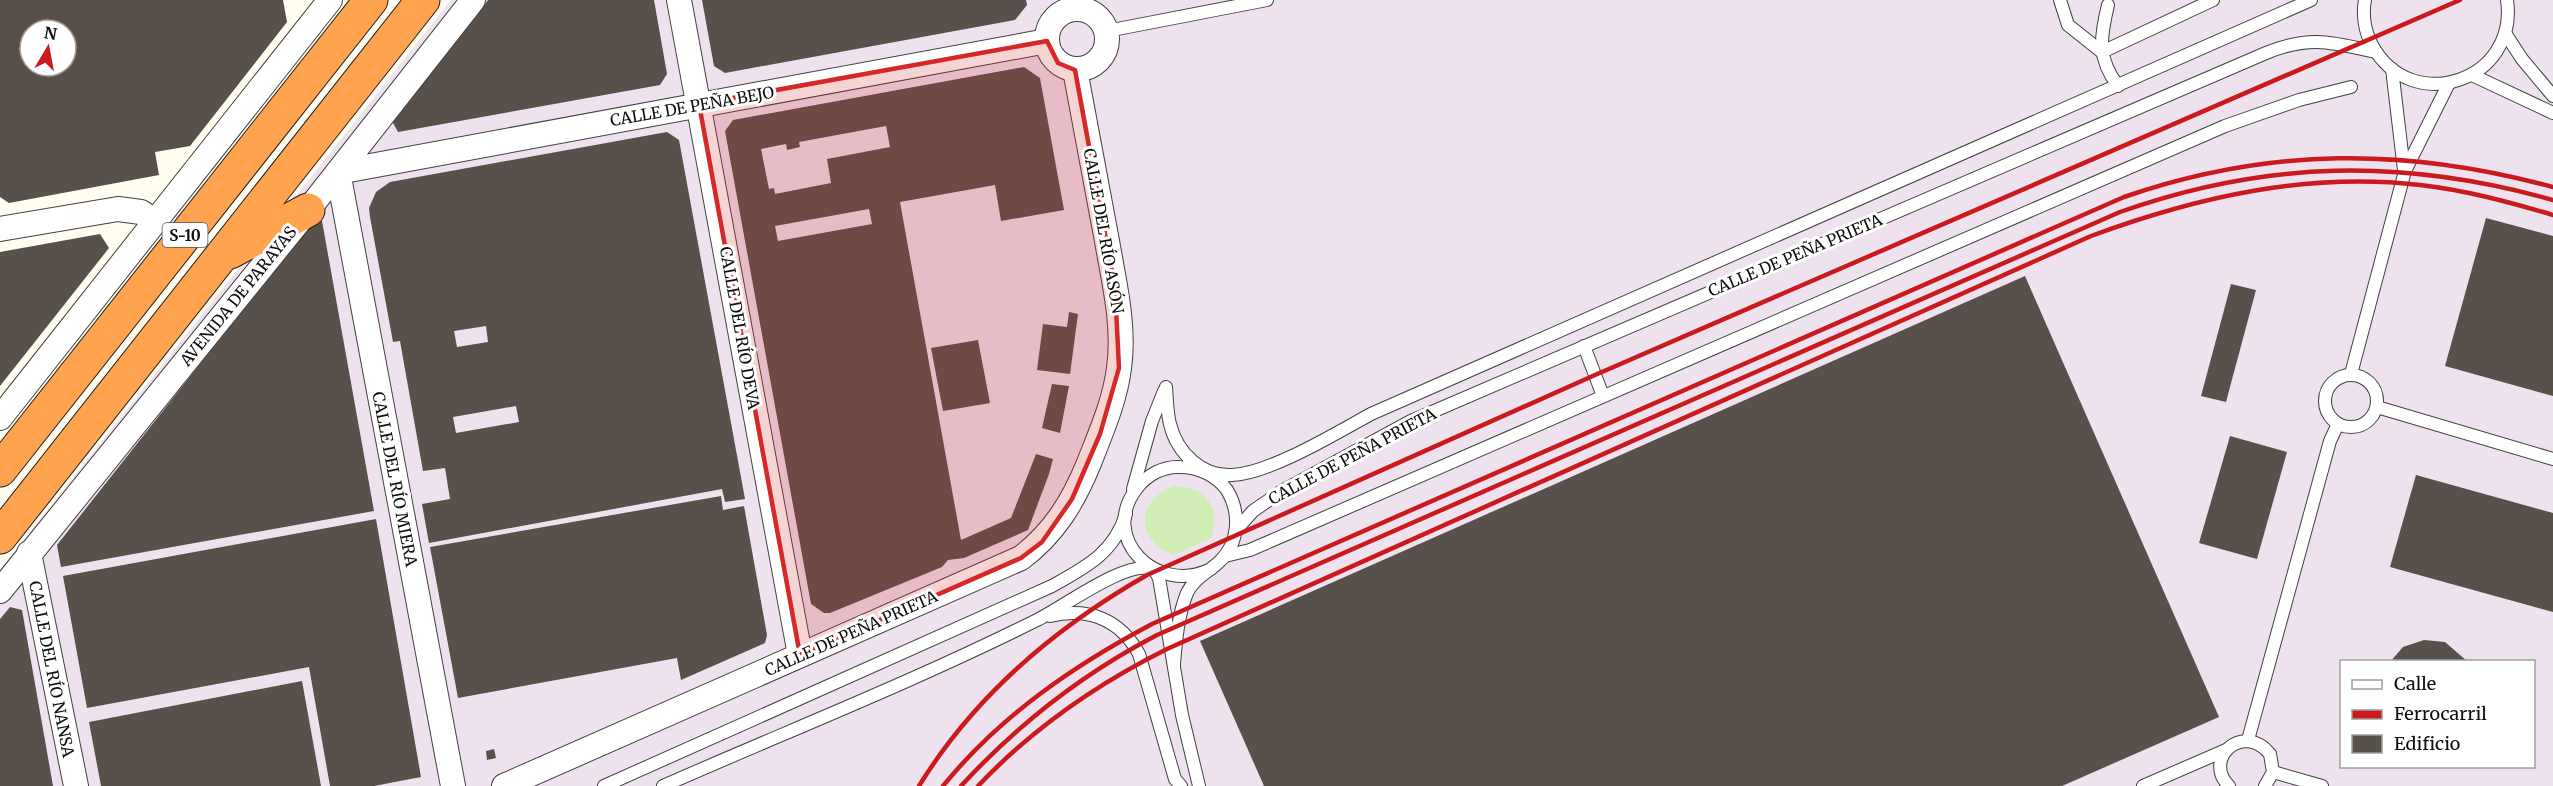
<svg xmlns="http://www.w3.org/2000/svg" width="2553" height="786" viewBox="0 0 2553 786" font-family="Merriweather,serif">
<rect width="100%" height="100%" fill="#fffcf0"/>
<path fill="#ede2ee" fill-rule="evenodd" d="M 451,0 L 2553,0 L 2553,786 L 0,786 L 0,570 ZM 2342,662 L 2534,662 L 2534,766 L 2342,766 Z"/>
<path fill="#d1edb6" d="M 1173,486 C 1206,486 1221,507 1211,538 L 1174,555 C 1136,541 1135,502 1173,486 Z"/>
<g fill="#58504a" fill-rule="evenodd">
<path d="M 0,0 L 283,0 L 287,22 L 190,146 L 155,152 L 159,175 L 9,203 L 0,197 ZM 30,30 L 66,30 L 66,66 L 30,66 Z"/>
<path d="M 488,0 L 654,0 L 667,74 L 660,85 L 398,132 L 392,121 Z"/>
<path d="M 702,0 L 1026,0 L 1027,5 L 1015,20 L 725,73 L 714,66 Z"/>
<path d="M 1024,67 L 1040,78 L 1064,210 L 1001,221 L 995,185 L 900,202 L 961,540 L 1011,518 L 1036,454 L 1053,459 L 1049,474 L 1028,530 L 964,558 L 948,560 L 942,567 L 830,613 L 824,613 L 811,604 L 725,131 L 733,120 ZM 886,126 L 890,147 L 827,159 L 831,183 L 775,194 L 774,188 L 769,189 L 761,149 L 786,144 L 787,150 L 800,147 L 799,142 ZM 869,209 L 872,224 L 778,241 L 775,226 Z"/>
<path d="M 667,132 L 679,140 L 745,499 L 725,502 L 722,489 L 429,543 L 422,504 L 450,499 L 445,468 L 423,471 L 400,341 L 393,342 L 370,217 L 369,208 L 376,192 L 390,182 ZM 486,326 L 488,342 L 457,347 L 454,331 ZM 516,406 L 519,422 L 456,433 L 453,417 Z"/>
<path d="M 316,217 L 322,221 L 374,511 L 61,567 L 57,545 Z"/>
<path d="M 2486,218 L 2553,236 L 2553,396 L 2445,366 Z"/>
<path d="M 100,234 L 109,248 L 0,386 L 0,252 Z"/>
<path d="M 2025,276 L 2219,717 L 2062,786 L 1264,786 L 1200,641 Z"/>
<path d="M 2231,284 L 2256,290 L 2226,402 L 2201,396 Z"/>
<path d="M 1069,312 L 1078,314 L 1070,374 L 1037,370 L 1043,324 L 1067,327 Z"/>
<path d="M 978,340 L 990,403 L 943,411 L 931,348 Z"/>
<path d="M 1052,384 L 1069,386 L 1060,433 L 1042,428 Z"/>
<path d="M 2230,436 L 2287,452 L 2257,559 L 2199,543 Z"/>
<path d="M 2416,475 L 2553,513 L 2553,612 L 2390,567 Z"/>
<path d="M 721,496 L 723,510 L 744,506 L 767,635 L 765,643 L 681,680 L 677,658 L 458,698 L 430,547 Z"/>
<path d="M 376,519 L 421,777 L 374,786 L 330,786 L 309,667 L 87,708 L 63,576 Z"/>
<path d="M 10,607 L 22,610 L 53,786 L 0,786 L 0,619 Z"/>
<path d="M 2424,640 L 2445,642 L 2468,662 L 2390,662 L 2403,647 Z"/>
<path d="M 302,681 L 321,786 L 101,786 L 89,722 Z"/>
<path d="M 494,749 L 496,758 L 487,760 L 486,751 Z"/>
</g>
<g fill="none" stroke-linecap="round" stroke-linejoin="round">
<g stroke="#414141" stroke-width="14">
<g id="lane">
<path d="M 2060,0 L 2068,25 L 2102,52 L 2213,0"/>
<path d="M 2365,0 C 2362,15 2365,32 2372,45 C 2411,117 2519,81 2507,0"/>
<path d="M 2108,5 C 2100,38 2097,58 2118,86"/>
<path d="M 1107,31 L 1267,0"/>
<path d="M 2505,33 L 2522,59 L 2553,96"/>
<path d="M 2392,69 L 2404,170"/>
<path d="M 2472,75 L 2553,113"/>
<path d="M 1584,346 L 1603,396"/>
<path d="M 2351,374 L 2405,171 L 2449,83"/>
<circle cx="2351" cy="401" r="26"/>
<path d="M 1166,387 C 1167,399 1167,413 1170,424 C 1177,453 1202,477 1232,475 C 1269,474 1338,432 1371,414 L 2311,0"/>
<path d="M 2377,407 L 2553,459"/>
<path d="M 1133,489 L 1152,421 L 1164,391"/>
<path d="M 1236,530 L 1253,511 L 1282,491 L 1411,421 L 2266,53 C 2310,35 2331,42 2376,52"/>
<path d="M 1225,556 L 1250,550 L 2225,126 L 2299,100 L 2351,87"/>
<path d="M 1155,571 L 1159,578 L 1182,715 L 1199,786"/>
<path d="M 1050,616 C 1088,607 1120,619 1139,654 L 1175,779 L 1181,786"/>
<path d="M 1174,664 C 1176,640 1178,615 1187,593 C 1194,578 1209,572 1220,561 C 1239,543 1241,513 1227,490 C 1216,475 1198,467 1180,467 C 1163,466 1147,475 1137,488 C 1098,538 1157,596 1211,569"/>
<path d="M 2248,740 L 2330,441 L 2338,424"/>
<path d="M 2273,772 L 2322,786"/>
<path d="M 604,786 L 1052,586 C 1086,567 1114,553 1126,514"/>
<path d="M 663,786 C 788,731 915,681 1037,620 C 1062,608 1126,560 1151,569"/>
<path d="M 2143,786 L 2226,750"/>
<path d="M 2229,786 C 2202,759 2243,721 2270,754 L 2273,772 L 2265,786"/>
</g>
</g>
<g stroke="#414141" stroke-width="26">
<g id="street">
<path d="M 679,0 L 800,655"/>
<circle cx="1077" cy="39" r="30"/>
<path d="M 0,229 L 118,209 L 141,212 L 155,221"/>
<path d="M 0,418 L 330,0"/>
<path d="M 29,553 L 76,786"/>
<path d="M 0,591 L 308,210 L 473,0"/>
<path d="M 453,786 L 338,172 L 1047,41"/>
<path d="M 504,786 L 1021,558 C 1054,533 1073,502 1089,463 C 1101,432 1115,401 1119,368 C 1125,326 1114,282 1107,241 C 1096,184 1086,127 1075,70"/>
</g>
</g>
<g stroke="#1f1f1f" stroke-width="35">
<g id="highway">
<path d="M 230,252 L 308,210"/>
<path d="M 0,470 L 371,0"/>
<path d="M 0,537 L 423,0"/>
</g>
</g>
<use href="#lane" stroke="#fff" stroke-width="12"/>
<use href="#street" stroke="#fff" stroke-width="24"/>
<use href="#highway" stroke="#ffa34e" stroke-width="33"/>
<g stroke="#cb1a1e" stroke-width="4.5">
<path d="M 919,786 C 975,695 1056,627 1147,575 L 1595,375 L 2460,0"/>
<path d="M 943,786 C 1000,716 1073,666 1152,624 L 2124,197 C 2269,147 2406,147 2553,187"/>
<path d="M 961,786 C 1018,724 1082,674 1157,635 L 2120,212 C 2267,160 2403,158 2553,200"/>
<path d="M 978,786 C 1032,729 1097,684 1167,649 L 2091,236 C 2197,197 2306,172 2420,185 C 2465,190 2509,202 2553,215"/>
</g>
</g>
<path fill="#d62828" fill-opacity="0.2" stroke="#d62828" stroke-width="4.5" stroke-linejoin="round" d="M 1047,41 L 1058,63 L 1075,70 L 1115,288 L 1119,368 L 1100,434 L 1072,499 L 1042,542 L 1021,558 L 800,655 L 699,104 Z"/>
<g text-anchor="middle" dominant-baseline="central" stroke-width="6" stroke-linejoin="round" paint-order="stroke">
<rect fill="#fff" stroke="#565656" stroke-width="1.5" x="162.5" y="223" width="45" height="24" rx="4.5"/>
<g font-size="15" font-weight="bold" fill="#0e0e0e">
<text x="185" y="235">S-10</text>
</g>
<g font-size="16" fill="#0e0e0e" stroke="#fff">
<text transform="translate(692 106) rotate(-10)">CALLE DE PEÑA BEJO</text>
<text transform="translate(1104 231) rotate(80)">CALLE DEL RÍO ASÓN</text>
<text transform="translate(1795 255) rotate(-23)">CALLE DE PEÑA PRIETA</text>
<text transform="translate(238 296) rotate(-51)">AVENIDA DE PARAYAS</text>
<text transform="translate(740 328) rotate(80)">CALLE DEL RÍO DEVA</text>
<text transform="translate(1352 456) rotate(-28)">CALLE DE PEÑA PRIETA</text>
<text transform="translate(395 479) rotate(79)">CALLE DEL RÍO MIERA</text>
<text transform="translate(851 633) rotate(-24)">CALLE DE PEÑA PRIETA</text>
<text transform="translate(52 669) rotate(79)">CALLE DEL RÍO NANSA</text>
</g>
</g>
<rect x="2340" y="660" width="195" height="108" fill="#ffffff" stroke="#9f9f9f" stroke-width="1.5"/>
<rect x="2352" y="680" width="30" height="9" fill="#ffffff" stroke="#9f9f9f" stroke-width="1.5"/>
<text x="2394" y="690" font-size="18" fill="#0e0e0e">Calle</text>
<rect x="2352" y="710" width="30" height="9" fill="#cb1a1e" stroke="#9f9f9f" stroke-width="1.5"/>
<text x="2394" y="720" font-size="18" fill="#0e0e0e">Ferrocarril</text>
<rect x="2352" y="735" width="30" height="18" fill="#58504a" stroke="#9f9f9f" stroke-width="1.5"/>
<text x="2394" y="750" font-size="18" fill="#0e0e0e">Edificio</text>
<g transform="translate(48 48) rotate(10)"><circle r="28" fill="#ffffff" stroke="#9f9f9f" stroke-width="1.5"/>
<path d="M0-4.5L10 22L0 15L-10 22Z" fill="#cb1a1e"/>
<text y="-9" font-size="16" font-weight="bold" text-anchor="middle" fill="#0e0e0e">N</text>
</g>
</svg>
